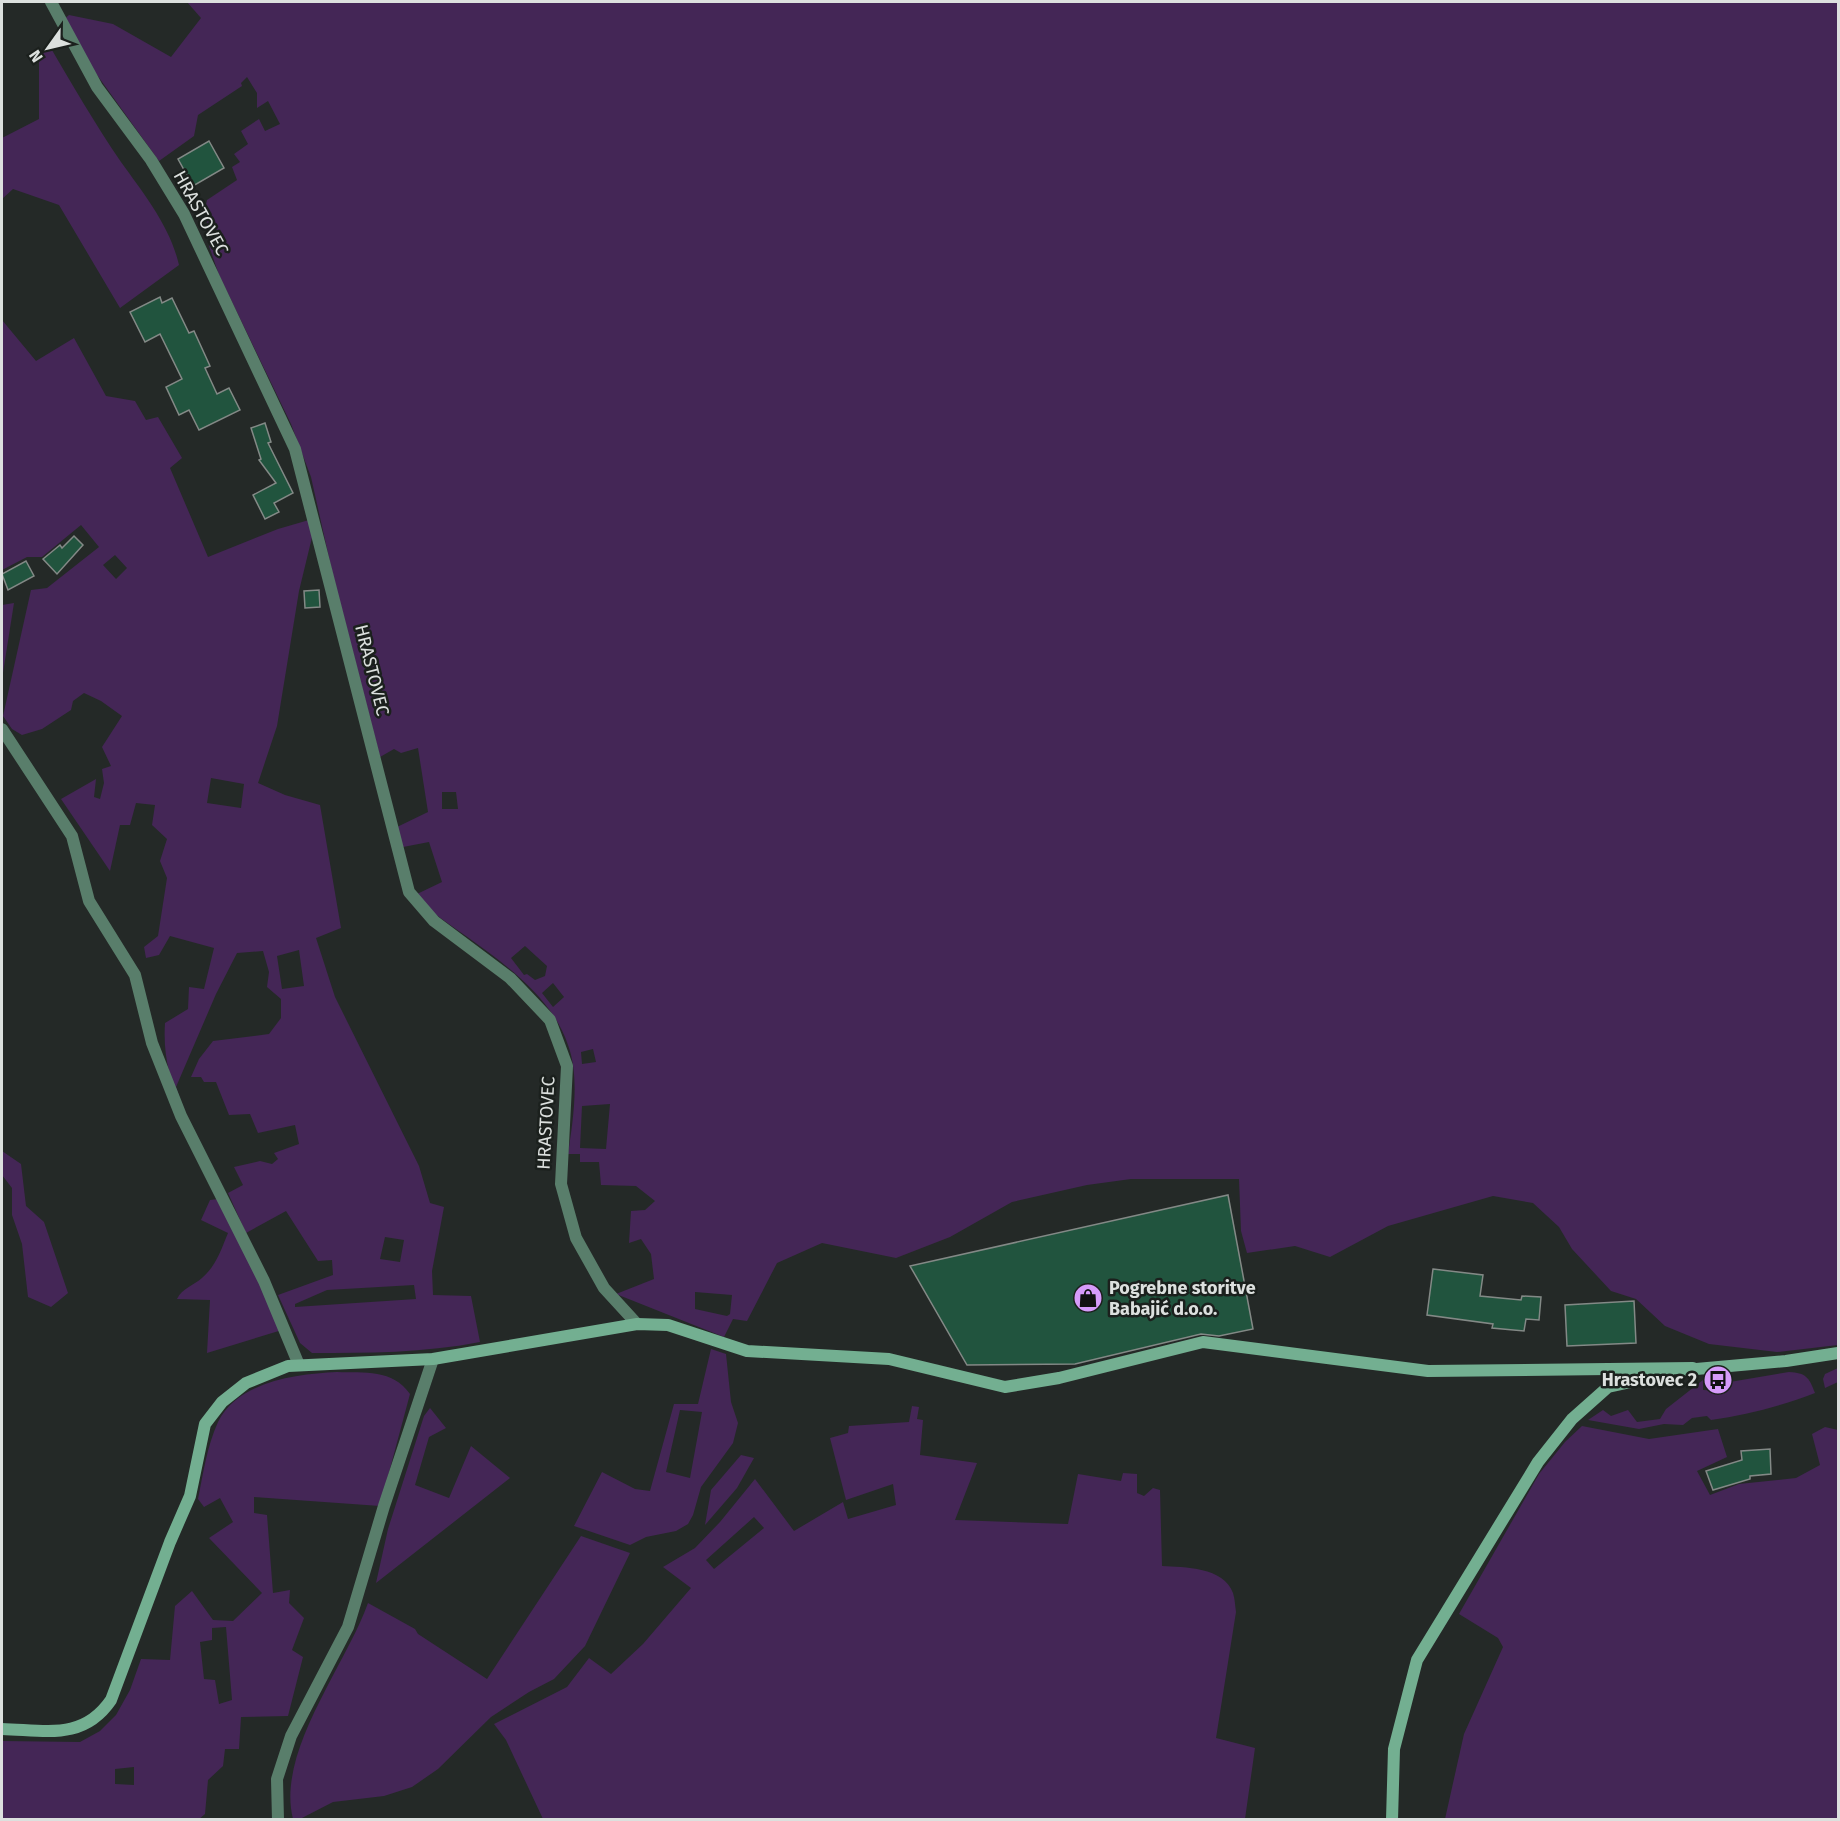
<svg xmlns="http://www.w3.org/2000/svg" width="1840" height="1821" viewBox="0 0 1840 1821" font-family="'Fira Sans',sans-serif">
<rect width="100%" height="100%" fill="#242927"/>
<g fill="#442656" fill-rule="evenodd">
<path d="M 187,2 L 1838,2 L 1838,1345 L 1777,1352 L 1709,1344 L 1665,1326 L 1636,1299 L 1611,1291 L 1572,1249 L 1559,1227 L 1533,1203 L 1493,1196 L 1388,1226 L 1330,1257 L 1295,1246 L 1247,1253 L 1241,1231 L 1239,1179 L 1131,1179 L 1087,1185 L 1012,1202 L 950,1237 L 896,1258 L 822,1243 L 777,1263 L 747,1321 L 733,1319 L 724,1337 L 616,1294 L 654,1279 L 651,1254 L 641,1239 L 629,1243 L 631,1211 L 645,1210 L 655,1201 L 636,1186 L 601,1185 L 599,1162 L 580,1162 L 580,1154 L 568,1154 C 573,1120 580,1078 568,1045 C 549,986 475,944 428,909 L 417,894 L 442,882 L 429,842 L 403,847 L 397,827 L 428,812 L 418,748 L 401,753 L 394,749 L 380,757 L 332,571 L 311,477 L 291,424 L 219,275 L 209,246 L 211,232 L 204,214 L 207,200 L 237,180 L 232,167 L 240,162 L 234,154 L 248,144 L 241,131 L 259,119 L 265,131 L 280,124 L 268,101 L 257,108 L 257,93 L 247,77 L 241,83 L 242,86 L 198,115 L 194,136 L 159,161 L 87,61 L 63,20 L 69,15 L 113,24 L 171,57 L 201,18 ZM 442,792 L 456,792 L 458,809 L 442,809 ZM 525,946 L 547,966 L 545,976 L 535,980 L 527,974 L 524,975 L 511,958 ZM 553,983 L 564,997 L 553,1007 L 542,993 ZM 593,1049 L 596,1062 L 582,1064 L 581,1052 ZM 610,1104 L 606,1149 L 580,1148 L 582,1106 ZM 695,1292 L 732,1295 L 730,1314 L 727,1316 L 695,1309 Z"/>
<path d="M 49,45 C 72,84 95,124 121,162 C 144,194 170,226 179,265 L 120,308 L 59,205 L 13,189 L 2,199 L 2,138 L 39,119 L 39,55 Z"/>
<path d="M 2,320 L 36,361 L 74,338 L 106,396 L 135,401 L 146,420 L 158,417 L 182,458 L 170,468 L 208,557 L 278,529 L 309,520 L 315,525 L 299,591 L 277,726 L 258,783 L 285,795 L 320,805 L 341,928 L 316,938 L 335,997 L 419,1166 L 430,1203 L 444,1207 L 432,1271 L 433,1295 L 471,1296 L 480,1342 C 424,1353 368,1353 312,1353 L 300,1343 L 278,1295 L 333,1275 L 332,1260 L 318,1261 L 286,1211 L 246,1233 L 228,1193 L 243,1185 L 234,1167 L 260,1161 L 272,1164 L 278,1159 L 274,1153 L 299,1144 L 295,1125 L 258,1133 L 250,1114 L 229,1115 L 216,1082 L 204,1082 L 201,1077 L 191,1077 L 199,1059 L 213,1041 L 269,1034 L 281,1018 L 281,999 L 267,987 L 269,972 L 263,951 L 237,953 L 216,994 L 176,1087 L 183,1107 C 169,1080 163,1054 165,1023 L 188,1009 L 189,987 L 204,989 L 214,948 L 170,936 L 159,955 L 146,958 L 144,947 L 158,936 L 167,878 L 160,861 L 167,839 L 152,825 L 155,805 L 136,803 L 130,825 L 120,825 L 110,871 L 61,799 L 96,779 L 94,797 L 100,799 L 104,783 L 102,769 L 111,766 L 102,747 L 122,716 L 101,701 L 84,693 L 73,701 L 71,710 L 42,729 L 22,735 L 12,729 L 3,716 L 31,590 L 47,588 L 99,547 L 81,525 L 42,557 L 27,557 L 2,570 ZM 115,555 L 127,568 L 116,579 L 103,565 ZM 211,778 L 244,784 L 241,808 L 207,803 ZM 299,950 L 304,986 L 282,989 L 277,956 ZM 385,1237 L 404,1240 L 400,1262 L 380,1259 ZM 414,1285 L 416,1299 L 295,1307 L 295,1304 L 327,1290 Z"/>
<path d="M 14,603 L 2,679 L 2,605 Z"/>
<path d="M 2,1151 L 21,1164 L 26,1206 L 44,1222 L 68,1293 L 51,1307 L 28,1297 L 22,1244 L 12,1215 L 12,1188 L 2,1175 Z"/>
<path d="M 218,1199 L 282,1330 L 207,1353 L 210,1300 L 177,1299 C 182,1288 193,1286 202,1278 C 216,1266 221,1250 228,1233 L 201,1220 L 210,1200 Z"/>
<path d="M 711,1349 L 726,1354 L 731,1402 L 738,1423 L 733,1443 L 701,1487 L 693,1515 L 688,1524 L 676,1531 L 646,1537 L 630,1545 L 574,1526 L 602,1472 L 635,1489 L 650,1491 L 674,1404 L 698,1404 ZM 680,1410 L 702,1412 L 690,1478 L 666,1472 Z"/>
<path d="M 1838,1368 L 1838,1382 L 1825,1388 L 1823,1379 L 1825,1374 Z"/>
<path d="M 337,1372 C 364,1373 393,1369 410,1394 L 380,1506 L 254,1497 L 254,1513 L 267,1515 L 273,1593 L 290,1590 L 289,1603 L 304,1618 L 292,1650 L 303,1657 L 288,1716 L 241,1717 L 239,1749 L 225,1749 L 223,1766 L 208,1780 L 205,1814 L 198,1820 L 2,1819 L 2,1741 L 80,1742 L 100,1731 L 116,1715 L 130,1690 L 141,1659 L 170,1660 L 175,1606 L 192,1591 L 213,1620 L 233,1621 L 262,1593 L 209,1538 L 233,1522 L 220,1498 L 204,1507 L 198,1499 C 203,1474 207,1446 218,1422 C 238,1381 297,1374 337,1372 ZM 226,1627 L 232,1700 L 219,1704 L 215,1680 L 204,1679 L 200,1642 L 212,1640 L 212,1628 ZM 134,1767 L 134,1785 L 115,1784 L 115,1769 Z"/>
<path d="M 1789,1372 C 1806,1373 1809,1377 1815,1393 C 1781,1406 1747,1415 1711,1420 L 1707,1416 L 1692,1418 L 1683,1425 L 1664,1424 L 1639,1429 L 1588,1420 L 1603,1410 L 1611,1416 L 1628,1410 L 1637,1422 L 1660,1419 L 1666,1409 L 1703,1380 L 1703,1390 L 1720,1391 L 1724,1383 Z"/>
<path d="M 912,1406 L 919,1407 L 917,1419 L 923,1420 L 920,1455 L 977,1463 L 955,1520 L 1068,1524 L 1078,1474 L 1121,1481 L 1123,1473 L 1137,1474 L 1137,1493 L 1144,1496 L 1153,1488 L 1160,1490 L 1162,1566 C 1184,1567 1224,1567 1233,1593 C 1235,1599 1235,1606 1236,1612 L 1216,1738 L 1255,1748 L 1245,1819 L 543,1819 L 506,1740 L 494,1724 L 567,1687 L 589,1658 L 611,1674 L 643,1644 L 691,1588 L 663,1567 L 695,1548 L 720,1522 L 755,1479 L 794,1531 L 843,1502 L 848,1519 L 896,1505 L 893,1484 L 846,1500 L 830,1438 L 848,1433 L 849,1426 L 909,1422 ZM 754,1517 L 764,1528 L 714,1569 L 706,1560 Z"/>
<path d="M 430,1408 L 446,1428 L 429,1437 L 415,1485 L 449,1498 L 471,1446 L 510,1478 L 376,1583 L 388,1529 L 424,1416 Z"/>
<path d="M 1582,1426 L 1649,1439 L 1718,1429 L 1727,1457 L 1697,1471 L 1710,1495 L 1739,1484 L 1796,1478 L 1820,1465 L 1812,1434 L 1825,1427 L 1838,1430 L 1838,1819 L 1445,1819 L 1464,1734 L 1503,1647 L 1498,1638 L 1459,1614 L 1539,1474 L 1565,1442 Z"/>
<path d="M 741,1455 L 754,1458 L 737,1488 L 705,1525 L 711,1490 Z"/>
<path d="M 581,1536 L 630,1553 L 585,1646 L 554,1679 L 529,1692 L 491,1717 L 438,1769 L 412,1787 L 384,1796 L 333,1802 L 300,1819 L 293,1819 C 276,1752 345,1667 368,1603 L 415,1629 L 418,1634 L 487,1679 Z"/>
</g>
<g fill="#21543e" stroke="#838986" stroke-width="1.5">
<path d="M 209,141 L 224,168 L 193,186 L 178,159 Z"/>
<path d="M 160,297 L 162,303 L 172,298 L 189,333 L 194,331 L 210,366 L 205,368 L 217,394 L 229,388 L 240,410 L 199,430 L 189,410 L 179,415 L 166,387 L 182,379 L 160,334 L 145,342 L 130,312 Z"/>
<path d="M 265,423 L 271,442 L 268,443 L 293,493 L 274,503 L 279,512 L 265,519 L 253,495 L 276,483 L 259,460 L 261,459 L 251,428 Z"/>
<path d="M 74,536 L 83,545 L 57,574 L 43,559 L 60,545 L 62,548 Z"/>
<path d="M 26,561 L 34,576 L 8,590 L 2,574 Z"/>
<path d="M 319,590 L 320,607 L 305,608 L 304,591 Z"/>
<path d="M 1228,1195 L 1253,1329 L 1219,1336 L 1201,1334 L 1075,1364 L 967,1365 L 910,1266 Z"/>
<path d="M 1433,1269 L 1483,1275 L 1480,1296 L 1521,1300 L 1522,1296 L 1541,1297 L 1539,1320 L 1526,1319 L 1524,1331 L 1492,1328 L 1493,1324 L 1427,1315 Z"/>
<path d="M 1634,1301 L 1636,1343 L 1567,1346 L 1565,1305 Z"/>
<path d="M 1770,1449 L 1771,1474 L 1750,1476 L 1750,1479 L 1713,1490 L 1706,1471 L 1742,1460 L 1741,1451 Z"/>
</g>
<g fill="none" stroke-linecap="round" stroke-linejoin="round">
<g stroke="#597e6b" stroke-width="12">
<path d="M 51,2 L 97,87 L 151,160 L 184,214 L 295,449 L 409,892 L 434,921 L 510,978 L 550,1020 L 567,1066 L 561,1184 L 576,1238 L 604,1288 L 637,1324"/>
<path d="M 2,729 L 72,836 L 89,901 L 135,975 L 152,1043 L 181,1116 L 264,1281 L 299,1365"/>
<path d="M 278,1820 L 277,1779 L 291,1736 L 348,1627 L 384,1506 L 433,1359"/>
</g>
<g stroke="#73af91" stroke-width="12">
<path d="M 1685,1370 L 1786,1361 L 1838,1353"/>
<path d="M 2,1729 C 45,1730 83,1741 111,1700 L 170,1542 L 190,1496 L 205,1424 L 222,1402 L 246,1383 L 288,1366 L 433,1359 L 637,1324 L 668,1325 L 747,1351 L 889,1359 L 1005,1387 L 1059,1378 L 1203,1342 L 1428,1371 L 1693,1368"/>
<path d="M 1392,1820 L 1394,1749 L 1417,1660 L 1538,1462 L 1572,1419 L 1608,1387 L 1668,1374"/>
</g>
</g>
<defs>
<g id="shop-disc" transform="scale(1.5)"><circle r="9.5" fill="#d69bfa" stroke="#1b201d"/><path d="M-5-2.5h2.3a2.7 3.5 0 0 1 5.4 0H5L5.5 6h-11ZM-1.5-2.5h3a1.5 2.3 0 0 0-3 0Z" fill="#111"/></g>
<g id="bus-disc" transform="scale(1.5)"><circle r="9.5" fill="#d69bfa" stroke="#1b201d"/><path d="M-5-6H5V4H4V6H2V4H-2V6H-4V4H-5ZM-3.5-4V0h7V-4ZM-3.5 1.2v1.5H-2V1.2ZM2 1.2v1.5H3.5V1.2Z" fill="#111"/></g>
</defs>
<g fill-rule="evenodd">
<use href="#shop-disc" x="1088" y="1298"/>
<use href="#bus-disc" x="1718" y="1380"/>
</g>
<g text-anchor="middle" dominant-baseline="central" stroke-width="5" stroke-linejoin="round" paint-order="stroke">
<g font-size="18" fill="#dce0de" stroke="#1b201d">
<text transform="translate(201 213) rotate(61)">HRASTOVEC</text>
<text transform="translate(372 670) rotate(76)">HRASTOVEC</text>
<text transform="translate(546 1123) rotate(-87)">HRASTOVEC</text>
</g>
<g font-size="18" font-weight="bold" fill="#dce0de" stroke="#1b201d" text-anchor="start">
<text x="1109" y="1288">Pogrebne storitve<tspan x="1109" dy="21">Babajić d.o.o.</tspan></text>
<text x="1697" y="1380" text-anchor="end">Hrastovec 2</text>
</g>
</g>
<rect width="1840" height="1821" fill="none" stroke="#dce0de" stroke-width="6"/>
<g transform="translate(48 48) rotate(236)" stroke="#1b201d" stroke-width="4.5" paint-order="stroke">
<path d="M0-4.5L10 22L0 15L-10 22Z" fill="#dce0de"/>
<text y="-9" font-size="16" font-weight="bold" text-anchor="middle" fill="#dce0de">N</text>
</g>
</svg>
